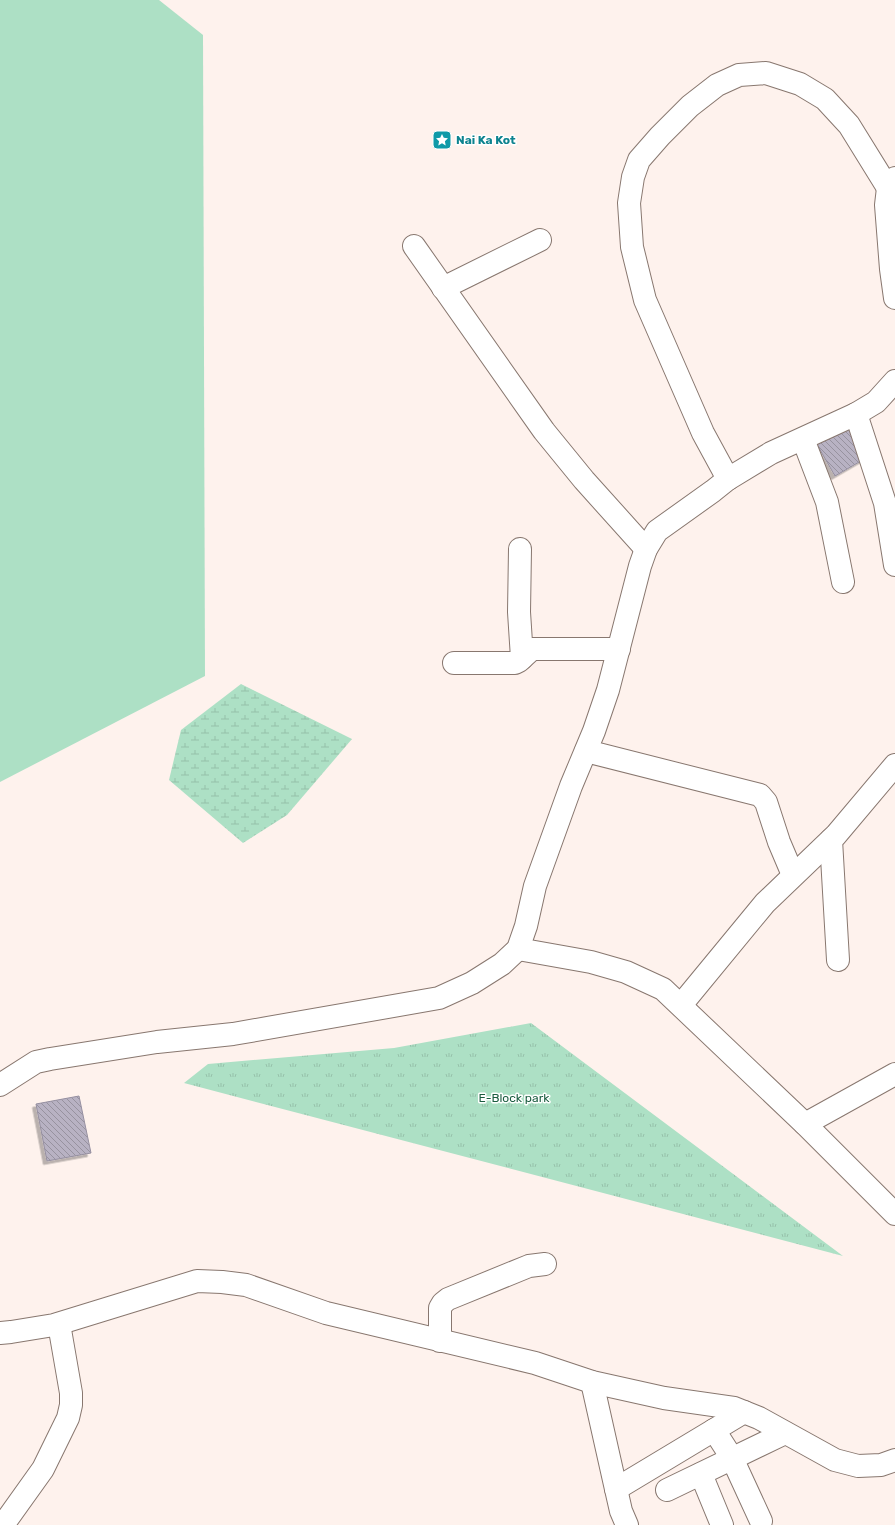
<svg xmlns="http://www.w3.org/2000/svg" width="895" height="1525" viewBox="0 0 895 1525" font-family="Rubik,sans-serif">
<defs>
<pattern id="wetland-marsh" width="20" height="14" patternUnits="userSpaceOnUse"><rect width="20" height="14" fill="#ade0c5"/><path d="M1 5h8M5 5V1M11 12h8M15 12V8" fill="none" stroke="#96c1aa"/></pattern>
<pattern id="park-tufts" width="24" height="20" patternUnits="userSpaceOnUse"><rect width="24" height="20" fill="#ade0c5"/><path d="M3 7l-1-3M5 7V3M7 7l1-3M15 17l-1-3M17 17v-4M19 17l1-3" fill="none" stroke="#96c1aa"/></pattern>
<pattern id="building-back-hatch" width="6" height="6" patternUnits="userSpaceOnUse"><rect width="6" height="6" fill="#b8b2c3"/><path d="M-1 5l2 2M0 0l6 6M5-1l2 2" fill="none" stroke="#97929f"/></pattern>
<filter id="shadow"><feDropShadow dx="-3.5" dy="3.5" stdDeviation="0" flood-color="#0004"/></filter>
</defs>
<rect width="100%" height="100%" fill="#fef2ed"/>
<path fill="#ade0c5" d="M 0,0 L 159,0 L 203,35 L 205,676 L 0,782 Z"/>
<path fill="url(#wetland-marsh)" d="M 241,684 L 352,739 L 287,815 L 243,843 L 169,780 L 181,730 Z"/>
<path fill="url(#park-tufts)" d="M 531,1023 L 843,1256 L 184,1083 L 208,1064 L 394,1048 Z"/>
<g fill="url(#building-back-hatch)" stroke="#958fa0" filter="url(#shadow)">
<path d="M 847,424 L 866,458 L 835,476 L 815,441 Z"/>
<path d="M 79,1096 L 91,1153 L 47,1161 L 36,1104 Z"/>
</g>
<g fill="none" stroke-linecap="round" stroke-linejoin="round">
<g stroke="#88776f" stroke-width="24">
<g id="street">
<path d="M 895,178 L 888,188 L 886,205 L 891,269 L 895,298"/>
<path d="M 414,246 L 544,431 L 584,480 L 646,549"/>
<path d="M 443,288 L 540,240"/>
<path d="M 856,414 L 885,503 L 895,565"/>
<path d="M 803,439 L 827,502 L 843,582"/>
<path d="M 728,479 L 703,433 L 645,300 L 632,247 L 629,203 L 633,177 L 639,160 L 660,136 L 690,106 L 717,85 L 739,75 L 766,73 L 800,84 L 825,99 L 849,125 L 888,188"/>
<path d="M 520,549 L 519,612 L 522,658"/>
<path d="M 454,663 L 515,663 L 519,661 L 532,649 L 619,649"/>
<path d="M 586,751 L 760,795 L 766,802 L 779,842 L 793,875"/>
<path d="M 831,840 L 838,960"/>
<path d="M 518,949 L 591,962 L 626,972 L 663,989 L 805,1124 L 895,1214"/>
<path d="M 681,1005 L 765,903 L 836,835 L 895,765"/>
<path d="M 0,1085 L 36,1062 L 50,1059 L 157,1042 L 233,1034 L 439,998 L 472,983 L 502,964 L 518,949 L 526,926 L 535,886 L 571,786 L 594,731 L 608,690 L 640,566 L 646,549 L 657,531 L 713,491 L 728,479 L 771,453 L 856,414 L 876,402 L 895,381"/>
<path d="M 805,1124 L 895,1074"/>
<path d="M 0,1333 L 11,1332 L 54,1325 L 197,1281 L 222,1282 L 246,1285 L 326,1313 L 535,1363 L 592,1382 L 664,1398 L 734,1408 L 759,1418 L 835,1460 L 858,1466 L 881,1465 L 895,1460"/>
<path d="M 440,1341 L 440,1308 L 443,1303 L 448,1299 L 529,1266 L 545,1264"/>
<path d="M 592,1382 L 616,1489 L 621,1511 L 627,1525"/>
<path d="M 714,1430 L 732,1458 L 761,1521"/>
<path d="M 701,1474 L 722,1525"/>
<path d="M 616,1489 L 744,1412"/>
<path d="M 667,1490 L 785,1433"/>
<path d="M 3,1525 L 43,1469 L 68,1418 L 71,1405 L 71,1393 L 59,1324"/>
</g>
</g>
<use href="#street" stroke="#fff" stroke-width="22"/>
</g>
<defs>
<g id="sight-square" transform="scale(1)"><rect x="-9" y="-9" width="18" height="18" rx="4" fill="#0f9aa8" stroke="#fff"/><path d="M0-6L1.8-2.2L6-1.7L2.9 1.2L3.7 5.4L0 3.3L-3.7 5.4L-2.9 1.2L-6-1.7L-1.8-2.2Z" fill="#fff"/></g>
</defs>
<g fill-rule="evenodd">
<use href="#sight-square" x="442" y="140"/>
</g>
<g text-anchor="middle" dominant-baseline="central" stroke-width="3" stroke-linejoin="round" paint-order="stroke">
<g font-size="12" font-weight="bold" fill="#0d838f" stroke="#fff" text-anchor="start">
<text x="456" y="140">Nai Ka Kot</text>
</g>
<g font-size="12" fill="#1b5d40" stroke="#fff">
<text x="514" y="1098">E-Block park</text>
</g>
</g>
</svg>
